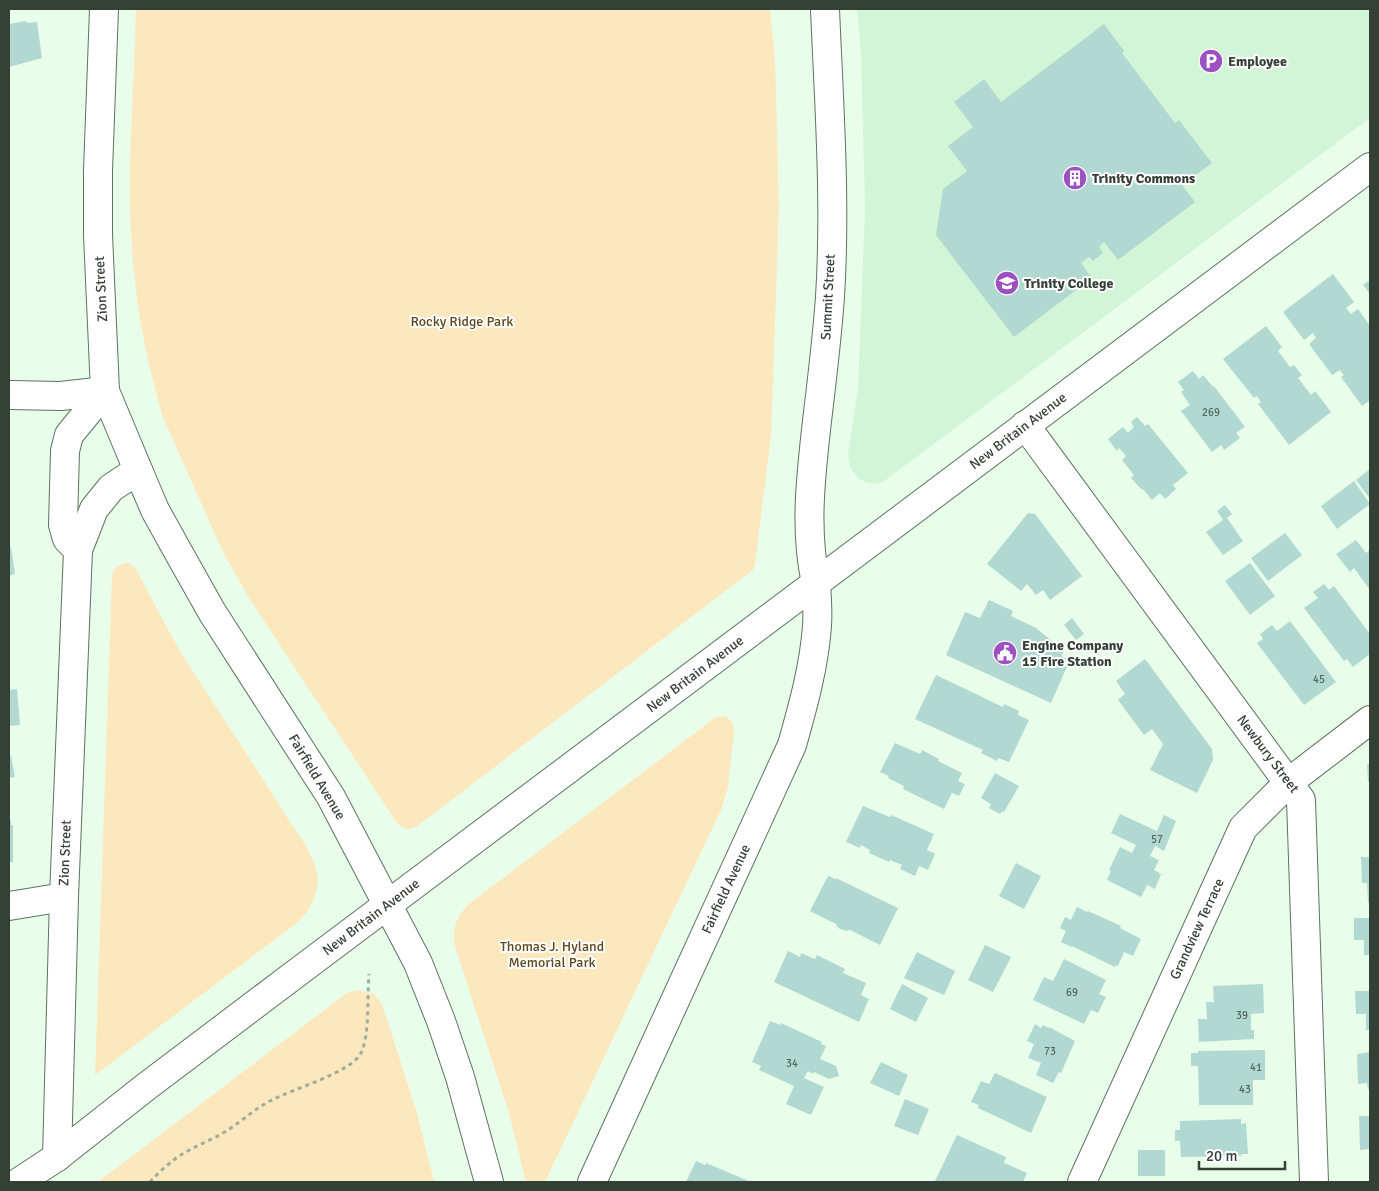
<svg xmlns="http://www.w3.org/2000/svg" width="1379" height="1191" viewBox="0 0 1379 1191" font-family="Signika,sans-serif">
<rect width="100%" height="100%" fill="#e8feea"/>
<path fill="#d3f5d7" d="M 857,9 L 1370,9 L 1370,118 L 883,482 L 875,484 L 865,482 L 858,478 L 850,467 L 848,454 L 858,389 L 865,208 L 861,53 Z"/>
<g fill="#fde7bd">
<path d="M 136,9 L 770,9 L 775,59 L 779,208 L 771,435 L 755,564 L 753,570 L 416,827 C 408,830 404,829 397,823 L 249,598 L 224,554 L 162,415 L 149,365 L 139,315 L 133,264 L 130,213 L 130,162 Z"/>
<path d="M 124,563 L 129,563 L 136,569 C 155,605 173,641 195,675 C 226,723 258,770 288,819 C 299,836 315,855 317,876 C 319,894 310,911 297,923 L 95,1075 L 112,575 L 116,567 Z"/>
<path d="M 725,716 L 732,722 L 734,730 L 728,787 L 721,810 L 545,1182 L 526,1182 L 509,1113 L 454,943 C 453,927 457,915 469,904 L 716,717 Z"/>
<path d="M 358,990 L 374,994 L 382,1004 L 417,1113 L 434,1182 L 98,1182 L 347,993 Z"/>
</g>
<g fill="#b1d9d1">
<path d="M 26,21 L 27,23 L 37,22 L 42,58 L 9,67 L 9,24 Z"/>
<path d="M 1104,24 L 1124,51 L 1122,53 L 1175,123 L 1179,120 L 1212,163 L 1182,185 L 1195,202 L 1118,260 L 1104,242 L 1099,247 L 1103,253 L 1093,261 L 1089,257 L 1081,263 L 1092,278 L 1014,337 L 936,235 L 943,189 L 967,171 L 948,146 L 973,127 L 954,102 L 984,79 L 1001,102 Z"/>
<path d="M 1333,274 L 1354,302 L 1346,308 L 1351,314 L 1358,309 L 1370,326 L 1370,400 L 1362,406 L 1341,377 L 1344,375 L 1340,370 L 1332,375 L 1309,344 L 1316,338 L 1313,333 L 1304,340 L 1283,312 Z"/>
<path d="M 1370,280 L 1370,294 L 1363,285 Z"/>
<path d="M 1266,326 L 1282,347 L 1278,351 L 1290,367 L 1294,365 L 1302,375 L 1298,378 L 1311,395 L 1315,391 L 1331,412 L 1289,445 L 1258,404 L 1261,402 L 1257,396 L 1254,398 L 1223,359 Z"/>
<path d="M 1193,371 L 1199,379 L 1203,375 L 1213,387 L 1214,386 L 1245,427 L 1236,433 L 1240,438 L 1224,450 L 1221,445 L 1212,452 L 1181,411 L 1190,405 L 1181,392 L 1184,390 L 1178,382 Z"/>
<path d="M 1137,417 L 1145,426 L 1148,424 L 1188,473 L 1173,485 L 1176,489 L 1165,499 L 1160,493 L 1152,500 L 1143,489 L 1142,490 L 1131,478 L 1134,475 L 1122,460 L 1126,456 L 1119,448 L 1117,451 L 1108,439 L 1123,427 L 1128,433 L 1134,427 L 1131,422 Z"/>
<path d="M 1370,469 L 1370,499 L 1356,480 Z"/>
<path d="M 1354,481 L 1370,504 L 1337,529 L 1321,506 Z"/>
<path d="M 1225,505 L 1232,514 L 1227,518 L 1243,541 L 1223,555 L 1206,532 L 1223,520 L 1217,511 Z"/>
<path d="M 1028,513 L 1035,514 L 1082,576 L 1050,600 L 1043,590 L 1036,595 L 1027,584 L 1021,591 L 987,564 Z"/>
<path d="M 1285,533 L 1302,555 L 1268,581 L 1251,558 Z"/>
<path d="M 1356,540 L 1366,553 L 1370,550 L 1370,590 L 1354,568 L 1350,572 L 1336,554 Z"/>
<path d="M 11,547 L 15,574 L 9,576 L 9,548 Z"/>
<path d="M 1250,563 L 1275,596 L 1250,615 L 1225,581 Z"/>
<path d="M 1324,584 L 1329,590 L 1334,586 L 1370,634 L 1370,654 L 1353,667 L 1347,659 L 1344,661 L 1304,608 L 1318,598 L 1313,592 Z"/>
<path d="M 989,600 L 1013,611 L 1011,616 L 1036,628 L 1064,651 L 1061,656 L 1070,660 L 1051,703 L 946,655 L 965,612 L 980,618 Z"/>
<path d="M 1072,618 L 1084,634 L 1076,640 L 1064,625 Z"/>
<path d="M 1290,621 L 1336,682 L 1304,705 L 1257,643 L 1263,639 L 1260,634 L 1272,625 L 1277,631 Z"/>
<path d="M 1145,659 L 1212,749 L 1213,760 L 1197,793 L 1150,770 L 1163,744 L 1152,729 L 1144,735 L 1118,700 L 1125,694 L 1116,681 Z"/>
<path d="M 936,675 L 1003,707 L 1004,704 L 1019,711 L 1018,715 L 1029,720 L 1009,762 L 998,758 L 997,761 L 981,753 L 983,750 L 915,719 Z"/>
<path d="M 17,689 L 20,725 L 9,726 L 9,690 Z"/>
<path d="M 895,743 L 920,754 L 922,750 L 939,759 L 938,761 L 962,773 L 958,781 L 965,784 L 959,796 L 952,793 L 944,809 L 903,789 L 904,786 L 888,778 L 889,776 L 880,772 Z"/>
<path d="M 11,756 L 15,777 L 9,778 L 9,757 Z"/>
<path d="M 1367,764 L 1370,764 L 1370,782 L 1368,782 Z"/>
<path d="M 995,773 L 1019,786 L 1004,812 L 1003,811 L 1000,814 L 989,808 L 991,804 L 981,798 Z"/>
<path d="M 863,806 L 890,817 L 891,815 L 934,834 L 927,850 L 935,854 L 928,870 L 919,866 L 915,876 L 900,869 L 902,865 L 890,860 L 889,862 L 869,853 L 870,850 L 861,845 L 860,848 L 846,842 Z"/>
<path d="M 1120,814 L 1157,831 L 1164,815 L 1176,821 L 1164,851 L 1155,846 L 1150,856 L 1159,860 L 1154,870 L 1161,874 L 1155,889 L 1147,885 L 1141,897 L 1107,880 L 1111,871 L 1109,870 L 1120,847 L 1132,853 L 1136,845 L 1111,833 Z"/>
<path d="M 9,820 L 11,820 L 11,825 L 13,825 L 13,862 L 9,862 Z"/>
<path d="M 1361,857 L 1370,857 L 1370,903 L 1368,903 L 1367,883 L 1362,883 Z"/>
<path d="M 1016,863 L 1041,876 L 1024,909 L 999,896 Z"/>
<path d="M 828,876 L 836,879 L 836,878 L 898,908 L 880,945 L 850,930 L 846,931 L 838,928 L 836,924 L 810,911 Z"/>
<path d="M 1077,907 L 1087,912 L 1088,911 L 1121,926 L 1120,928 L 1141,939 L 1133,956 L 1124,952 L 1118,966 L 1116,965 L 1115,967 L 1072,946 L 1072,947 L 1061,942 L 1066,931 L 1060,928 L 1065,917 L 1071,920 Z"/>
<path d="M 1354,918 L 1370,918 L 1370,955 L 1364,955 L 1364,940 L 1354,940 Z"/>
<path d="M 985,945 L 1011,957 L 993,992 L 968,980 Z"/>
<path d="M 788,951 L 800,957 L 801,953 L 815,959 L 817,955 L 845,969 L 843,973 L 866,983 L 861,995 L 869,999 L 859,1022 L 774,982 Z"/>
<path d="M 917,952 L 955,971 L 944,995 L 904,978 Z"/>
<path d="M 1064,959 L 1106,980 L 1099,994 L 1106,997 L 1098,1013 L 1091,1010 L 1084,1024 L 1033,1000 L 1044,977 L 1053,981 Z"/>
<path d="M 902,984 L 928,998 L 916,1022 L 890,1009 Z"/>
<path d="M 1263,984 L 1264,1013 L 1251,1014 L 1251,1030 L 1254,1030 L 1254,1039 L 1199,1042 L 1198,1019 L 1207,1019 L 1206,1002 L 1214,1002 L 1213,986 Z"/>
<path d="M 1355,991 L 1370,991 L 1370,1030 L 1366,1030 L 1366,1014 L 1356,1014 Z"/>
<path d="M 770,1021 L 780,1025 L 781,1023 L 822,1042 L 821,1044 L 826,1046 L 820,1059 L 836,1066 L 839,1076 L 829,1079 L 814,1072 L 813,1074 L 808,1071 L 804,1078 L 824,1087 L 811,1115 L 786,1104 L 794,1086 L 759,1070 L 761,1066 L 752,1062 Z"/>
<path d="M 1035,1024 L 1041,1028 L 1043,1025 L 1049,1028 L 1049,1027 L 1075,1041 L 1061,1073 L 1059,1072 L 1053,1083 L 1036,1075 L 1041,1063 L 1028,1058 L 1034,1044 L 1027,1041 Z"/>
<path d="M 1265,1050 L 1265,1080 L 1253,1080 L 1253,1105 L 1199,1105 L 1198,1066 L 1191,1066 L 1191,1053 L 1198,1053 L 1198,1051 Z"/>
<path d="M 1370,1052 L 1370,1089 L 1368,1089 L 1367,1083 L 1358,1084 L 1357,1054 Z"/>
<path d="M 881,1062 L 908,1075 L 899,1096 L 870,1083 Z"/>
<path d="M 995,1073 L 1047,1097 L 1031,1133 L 978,1108 L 979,1105 L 971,1102 L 981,1081 L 989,1084 Z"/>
<path d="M 905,1099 L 929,1109 L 918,1135 L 894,1126 Z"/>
<path d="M 1359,1116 L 1370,1116 L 1370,1149 L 1360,1150 Z"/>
<path d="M 1241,1119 L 1241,1124 L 1246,1123 L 1248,1154 L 1241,1154 L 1242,1156 L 1181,1157 L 1180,1141 L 1175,1141 L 1175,1130 L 1180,1130 L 1180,1121 Z"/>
<path d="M 957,1135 L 1006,1157 L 1004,1163 L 1027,1173 L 1023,1182 L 935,1181 Z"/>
<rect x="1138" y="1150" width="27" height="26"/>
<path d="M 696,1161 L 705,1165 L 706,1163 L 751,1182 L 686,1182 Z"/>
</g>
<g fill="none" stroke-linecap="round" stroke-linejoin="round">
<g stroke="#5b735f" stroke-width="30">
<g id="street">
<path d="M 9,395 L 61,396 L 105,391"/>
<path d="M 1025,425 L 1301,800 L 1314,1182"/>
<path d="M 78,550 L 67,539 L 63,525 L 65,451 L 69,435 L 105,391"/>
<path d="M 816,583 C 804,530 811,475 817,421 C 822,380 827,338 830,297 C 836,201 829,104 825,9"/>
<path d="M 9,906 L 64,897"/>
<path d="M 57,1157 L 64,897 L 78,550 L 94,509 L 111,488 L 138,470"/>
<path d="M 1082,1182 L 1243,828 L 1289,782 L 1370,720"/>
</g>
</g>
<g stroke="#5b735f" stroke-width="30">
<g id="secondary">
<path d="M 104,9 L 98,171 L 98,235 L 105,391 L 138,470 L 155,510 L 176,548 L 212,612 L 331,797 L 418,963 L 441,1021 L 460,1077 L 489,1182"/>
<path d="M 19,1182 L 57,1157 L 147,1086 L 286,981 L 1370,167"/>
<path d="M 592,1182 L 792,745 C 803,706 814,667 817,626 C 818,612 817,597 816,583"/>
</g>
</g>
<path stroke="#9dae9f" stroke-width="3" stroke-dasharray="4 4" stroke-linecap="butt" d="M 150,1182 C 157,1174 166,1166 175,1159 C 191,1147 211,1141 228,1130 C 243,1120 256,1108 272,1100 C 293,1089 352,1072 361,1053 C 370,1035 367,995 369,974"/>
<use href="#street" stroke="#fff" stroke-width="28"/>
<use href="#secondary" stroke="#fff" stroke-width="28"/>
</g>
<defs>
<g id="parking-disc" transform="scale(1.25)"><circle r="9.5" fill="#9d50c2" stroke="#fff"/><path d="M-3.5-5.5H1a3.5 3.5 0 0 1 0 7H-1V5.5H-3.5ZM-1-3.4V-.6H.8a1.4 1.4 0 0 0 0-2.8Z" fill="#fff"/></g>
<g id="building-disc" transform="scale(1.25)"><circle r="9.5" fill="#9d50c2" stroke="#fff"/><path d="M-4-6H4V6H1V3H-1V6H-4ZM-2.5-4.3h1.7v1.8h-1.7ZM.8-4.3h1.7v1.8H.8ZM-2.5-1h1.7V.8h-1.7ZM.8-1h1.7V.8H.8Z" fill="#fff"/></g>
<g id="university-disc" transform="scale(1.25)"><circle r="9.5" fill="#9d50c2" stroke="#fff"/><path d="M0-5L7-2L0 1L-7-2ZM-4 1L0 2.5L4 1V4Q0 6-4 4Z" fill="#fff"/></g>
<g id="civic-disc" transform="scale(1.25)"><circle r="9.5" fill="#9d50c2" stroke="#fff"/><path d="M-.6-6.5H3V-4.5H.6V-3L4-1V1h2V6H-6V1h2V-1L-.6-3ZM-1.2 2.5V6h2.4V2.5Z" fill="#fff"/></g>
</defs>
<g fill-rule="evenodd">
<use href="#parking-disc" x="1211" y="61"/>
<use href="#building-disc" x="1075" y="178"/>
<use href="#university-disc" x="1007" y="283"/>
<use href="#civic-disc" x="1005" y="653"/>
</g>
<g text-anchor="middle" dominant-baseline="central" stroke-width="4" stroke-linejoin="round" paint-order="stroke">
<g font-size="11" fill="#53665d">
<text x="1211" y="412">269</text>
<text x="1319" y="679">45</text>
<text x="1157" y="839">57</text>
<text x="1072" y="992">69</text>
<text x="1242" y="1015">39</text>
<text x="1050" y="1051">73</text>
<text x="792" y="1063">34</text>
<text x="1256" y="1067">41</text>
<text x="1245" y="1089">43</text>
</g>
<g font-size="14" font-weight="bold" fill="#343f36" stroke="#fff" text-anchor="start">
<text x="1228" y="61">Employee</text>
<text x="1092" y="178">Trinity Commons</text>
<text x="1024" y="283">Trinity College</text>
<text x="1022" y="645">Engine Company<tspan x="1022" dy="16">15 Fire Station</tspan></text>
</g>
<g font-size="14" fill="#343f36" stroke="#fff">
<text transform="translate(101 289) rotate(-93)">Zion Street</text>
<text transform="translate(828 297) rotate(-87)">Summit Street</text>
<text transform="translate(1018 431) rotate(-37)">New Britain Avenue</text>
<text transform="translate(695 674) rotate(-37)">New Britain Avenue</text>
<text transform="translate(1268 754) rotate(53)">Newbury Street</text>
<text transform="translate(317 777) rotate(59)">Fairfield Avenue</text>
<text transform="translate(65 853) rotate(-88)">Zion Street</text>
<text transform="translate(726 889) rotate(-65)">Fairfield Avenue</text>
<text transform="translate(371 917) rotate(-37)">New Britain Avenue</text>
<text transform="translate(1197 929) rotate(-65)">Grandview Terrace</text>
</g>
<g font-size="14" fill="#5e481b" stroke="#fff">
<text x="462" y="321">Rocky Ridge Park</text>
<text x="552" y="946">Thomas J. Hyland<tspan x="552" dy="16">Memorial Park</tspan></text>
</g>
</g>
<rect width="1379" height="1191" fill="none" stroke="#343f36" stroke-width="20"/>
<path d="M1199 1161v8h86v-8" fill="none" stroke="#343f36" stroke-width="2.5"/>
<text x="1206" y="1161" font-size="15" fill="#343f36" stroke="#ffffff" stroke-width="4" paint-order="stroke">20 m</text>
</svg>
